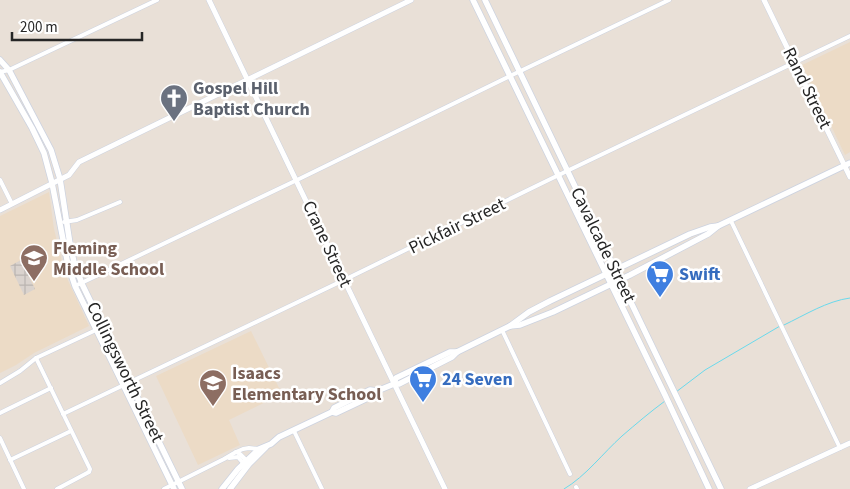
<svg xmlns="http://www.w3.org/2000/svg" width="850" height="489" viewBox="0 0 850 489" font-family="'Source Sans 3',sans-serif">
<defs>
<pattern id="plaza-grid" width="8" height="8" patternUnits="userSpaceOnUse" patternTransform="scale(1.25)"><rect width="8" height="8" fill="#dad3ce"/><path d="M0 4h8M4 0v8" fill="none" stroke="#bbb5b1"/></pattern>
</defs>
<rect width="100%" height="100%" fill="#e9e0d7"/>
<g fill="#ecdbc6">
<path d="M 850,42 L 850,152 L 845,155 L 802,65 Z"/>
<path d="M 49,192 L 54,229 L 65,274 L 89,326 L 34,353 L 16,365 L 0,373 L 0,216 Z"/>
<path d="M 251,331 L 282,394 L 229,420 L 240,445 L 198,465 L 156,376 Z"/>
</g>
<path fill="url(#plaza-grid)" d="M 21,260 L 35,289 L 24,295 L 10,266 Z"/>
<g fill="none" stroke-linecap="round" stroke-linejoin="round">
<g stroke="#6ad9ec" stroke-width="1">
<path d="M 784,325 C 805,315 827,301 850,298"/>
<path d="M 676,392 L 705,370 L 780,326"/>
<path d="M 564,489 C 586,476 603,453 622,436 C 636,424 650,412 665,401"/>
</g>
<g stroke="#cdd3e0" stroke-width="5">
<g id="minor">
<path d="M 0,72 L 9,70 L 157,0"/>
<path d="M 0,180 L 12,204"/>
<path d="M 731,221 L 840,448"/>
<path d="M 64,222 L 77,220 L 120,202"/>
<path d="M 75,286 L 297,180 L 510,76 L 669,0"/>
<path d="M 502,330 L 570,474"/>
<path d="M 36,358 L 90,469 L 89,472 L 57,489"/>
<path d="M 0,383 L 20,371 L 36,358 L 96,330"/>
<path d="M 0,413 L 51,388"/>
<path d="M 63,414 L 344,280 L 567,171 L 850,36"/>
<path d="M 294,431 L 322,489"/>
<path d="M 0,438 L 24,489"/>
<path d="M 236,452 L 240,454 L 248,462"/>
<path d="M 229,458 L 238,457 L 244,464"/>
<path d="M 10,460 L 71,431"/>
<path d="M 576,487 L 577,489"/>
<path d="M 164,489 L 224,459 L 236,452 L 243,449 L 249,448 L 259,449"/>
</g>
</g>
<g stroke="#cdd3e0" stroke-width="6">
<g id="tertiary">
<path d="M 209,0 L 445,489"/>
<path d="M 764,0 L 850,177"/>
<path d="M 0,210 L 69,175 L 79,162 L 411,0"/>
<path d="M 750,489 L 850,443"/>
</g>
</g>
<g stroke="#cdd3e0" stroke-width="7">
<g id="secondary">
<path d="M 473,0 L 665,395 L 709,489"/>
<path d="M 485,0 L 721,489"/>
<path d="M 0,60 L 9,70 L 51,150 L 60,179 L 70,244 L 74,262 L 82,284 L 182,489"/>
<path d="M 0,72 L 32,128 L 44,153 L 52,183 L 68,265 L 75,286 L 174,489"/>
<path d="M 510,326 L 520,325 L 553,312 L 630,275 L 708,234 L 718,226 L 850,163"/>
<path d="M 394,384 L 396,378 L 450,352 L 457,352 L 510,326 L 529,312 L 550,301 L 690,234 L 710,227 L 718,226"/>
<path d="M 332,412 L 334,408 L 370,390 L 377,391"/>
<path d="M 222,489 L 238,469 L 259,449 L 271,444 L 279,437 L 332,412 L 336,413 L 372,396 L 377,391 L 394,384 L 399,384 L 452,357 L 457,352"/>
<path d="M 230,489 L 249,464 L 266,447"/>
</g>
</g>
<use href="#minor" stroke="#fff" stroke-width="4"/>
<use href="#tertiary" stroke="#fff" stroke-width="5"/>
<use href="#secondary" stroke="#fff" stroke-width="5.5"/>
</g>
<defs>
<g id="church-pin" transform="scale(1.4375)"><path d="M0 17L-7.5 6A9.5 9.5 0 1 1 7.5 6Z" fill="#6b7280" stroke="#fff"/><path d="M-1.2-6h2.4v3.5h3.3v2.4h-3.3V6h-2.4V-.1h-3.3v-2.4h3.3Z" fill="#fff"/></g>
<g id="school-pin" transform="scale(1.4375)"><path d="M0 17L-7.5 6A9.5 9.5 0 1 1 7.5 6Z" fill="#8d6e63" stroke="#fff"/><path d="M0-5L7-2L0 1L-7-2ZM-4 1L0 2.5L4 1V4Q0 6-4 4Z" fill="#fff"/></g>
<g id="supermarket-pin" transform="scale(1.4375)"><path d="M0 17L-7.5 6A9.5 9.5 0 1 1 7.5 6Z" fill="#3f7fe0" stroke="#fff"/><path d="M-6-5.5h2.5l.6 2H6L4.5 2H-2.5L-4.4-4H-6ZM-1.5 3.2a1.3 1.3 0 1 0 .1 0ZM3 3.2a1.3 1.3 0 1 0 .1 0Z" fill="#fff"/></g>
</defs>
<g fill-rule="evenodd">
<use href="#church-pin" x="174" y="98"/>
<use href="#school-pin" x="34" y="258"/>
<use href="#supermarket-pin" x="660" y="274"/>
<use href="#supermarket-pin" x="423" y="379"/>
<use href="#school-pin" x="213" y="383"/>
</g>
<g text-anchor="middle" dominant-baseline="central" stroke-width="5" stroke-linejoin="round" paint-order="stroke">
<g font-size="18" font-weight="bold" fill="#5b616d" stroke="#fff" text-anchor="start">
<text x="193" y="88">Gospel Hill<tspan x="193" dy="21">Baptist Church</tspan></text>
</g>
<g font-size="18" fill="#262626" stroke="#fff">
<text transform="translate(807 88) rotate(64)">Rand Street</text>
<text transform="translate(457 226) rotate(-26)">Pickfair Street</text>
<text transform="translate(327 244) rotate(65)">Crane Street</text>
<text transform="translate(603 245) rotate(64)">Cavalcade Street</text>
<text transform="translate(125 372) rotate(64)">Collingsworth Street</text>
</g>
<g font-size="18" font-weight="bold" fill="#785e54" stroke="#fff" text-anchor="start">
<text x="53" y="248">Fleming<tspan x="53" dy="21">Middle School</tspan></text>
<text x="232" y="373">Isaacs<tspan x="232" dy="21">Elementary School</tspan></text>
</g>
<g font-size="18" font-weight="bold" fill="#366cbe" stroke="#fff" text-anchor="start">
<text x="679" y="274">Swift</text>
<text x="442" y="379">24 Seven</text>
</g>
</g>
<path d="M12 32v8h130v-8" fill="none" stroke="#262626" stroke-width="2.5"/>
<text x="20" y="32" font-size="15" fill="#262626" stroke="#ffffff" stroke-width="4" paint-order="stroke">200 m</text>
</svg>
